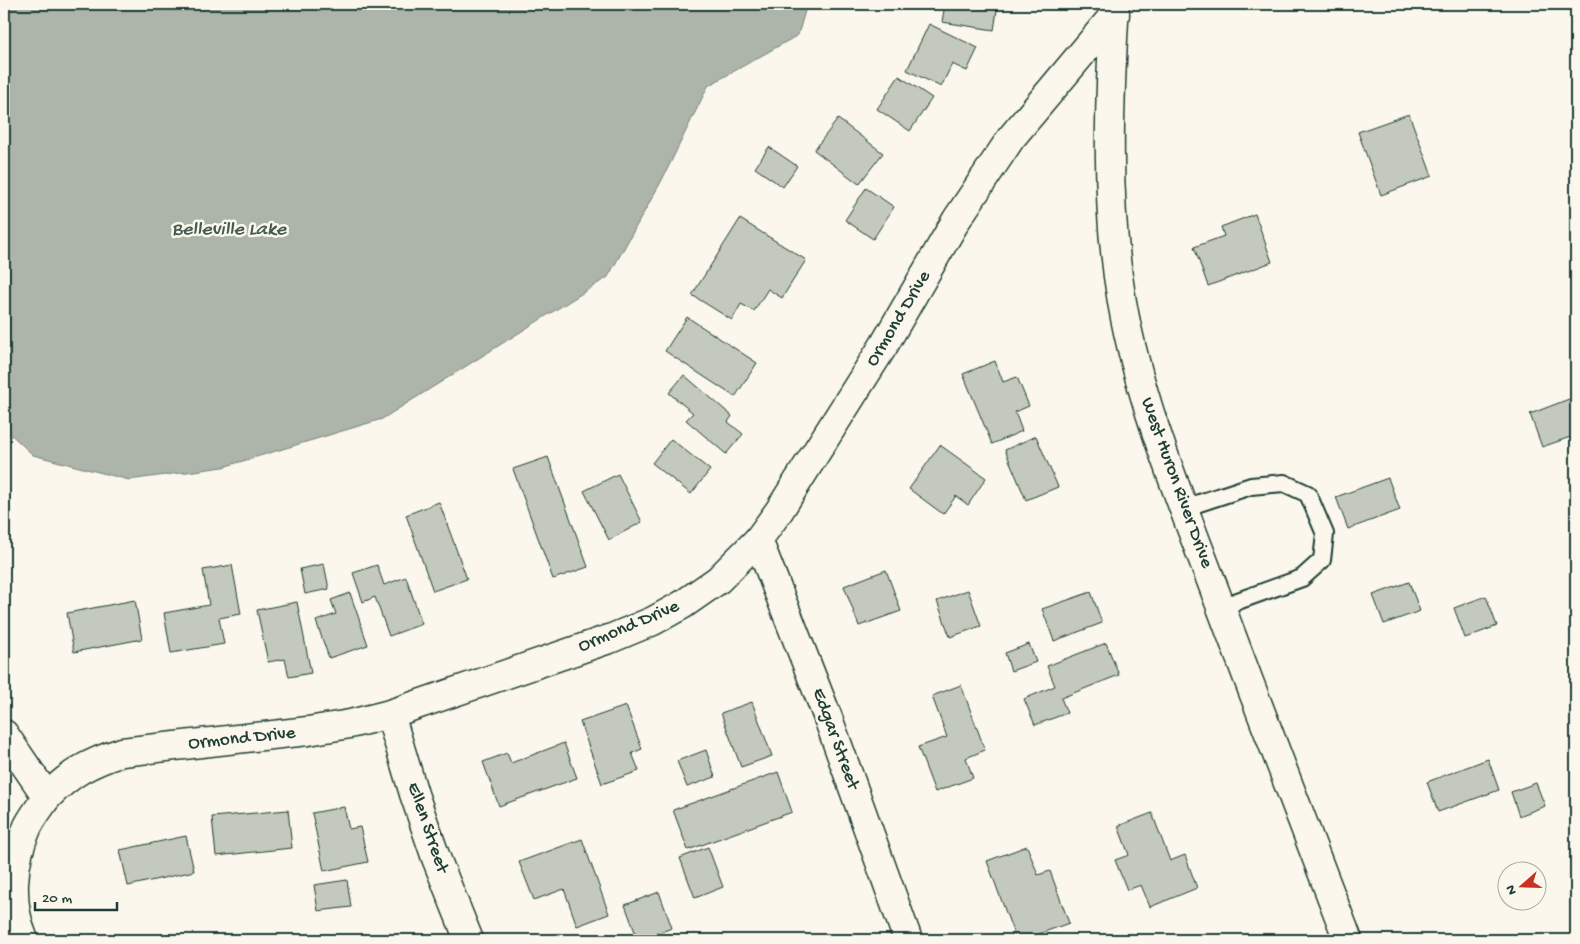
<svg xmlns="http://www.w3.org/2000/svg" width="1580" height="944" viewBox="0 0 1580 944" font-family="'Gochi Hand',sans-serif">
<rect width="100%" height="100%" fill="#fbf7ec"/>
<filter id="ink" filterUnits="userSpaceOnUse"><feTurbulence type="fractalNoise" baseFrequency=".02" numOctaves="2"/><feDisplacementMap in="SourceGraphic" scale="10" xChannelSelector="R" yChannelSelector="G"/><feConvolveMatrix kernelMatrix="1 2 1 2 8 2 1 2 1" color-interpolation-filters="sRGB"/></filter>
<g filter="url(#ink)">
<path fill="#adb4aa" stroke="#74847b" d="M 4,4 L 807,4 L 798,35 L 708,86 L 662,180 L 608,277 L 382,419 L 223,467 L 129,480 L 33,455 L 4,428 Z"/>
<g fill="#c4c9be" stroke="#1f3d34">
<path d="M 945,4 L 998,4 L 994,30 L 942,22 Z"/>
<path d="M 929,24 L 978,48 L 967,71 L 952,64 L 941,87 L 907,70 Z"/>
<path d="M 899,76 L 932,98 L 910,131 L 877,109 Z"/>
<path d="M 1409,114 L 1432,176 L 1381,195 L 1358,132 Z"/>
<path d="M 838,119 L 883,153 L 859,184 L 814,150 Z"/>
<path d="M 769,147 L 797,166 L 783,187 L 755,168 Z"/>
<path d="M 866,188 L 894,207 L 873,239 L 845,220 Z"/>
<path d="M 1255,214 L 1272,262 L 1208,286 L 1194,247 L 1224,236 L 1221,227 Z"/>
<path d="M 740,219 L 806,260 L 782,298 L 768,289 L 754,311 L 741,304 L 732,320 L 692,295 Z"/>
<path d="M 687,317 L 757,363 L 735,397 L 665,351 Z"/>
<path d="M 995,361 L 1003,382 L 1017,377 L 1029,406 L 1015,412 L 1022,431 L 992,444 L 963,374 Z"/>
<path d="M 684,375 L 732,416 L 728,422 L 743,434 L 726,454 L 686,420 L 693,413 L 669,393 Z"/>
<path d="M 1569,399 L 1576,418 L 1576,435 L 1542,447 L 1530,414 Z"/>
<path d="M 1036,436 L 1058,487 L 1026,500 L 1005,450 Z"/>
<path d="M 671,439 L 710,470 L 691,494 L 652,463 Z"/>
<path d="M 940,445 L 986,478 L 968,505 L 956,496 L 943,514 L 909,489 Z"/>
<path d="M 548,457 L 588,567 L 553,579 L 513,469 Z"/>
<path d="M 618,474 L 642,522 L 609,540 L 584,491 Z"/>
<path d="M 1388,478 L 1400,510 L 1348,529 L 1336,497 Z"/>
<path d="M 439,502 L 467,579 L 433,591 L 406,515 Z"/>
<path d="M 324,564 L 329,589 L 305,594 L 300,569 Z"/>
<path d="M 232,565 L 241,614 L 219,618 L 224,644 L 171,653 L 164,613 L 209,605 L 203,570 Z"/>
<path d="M 377,565 L 384,585 L 406,577 L 422,624 L 389,636 L 375,597 L 363,602 L 353,573 Z"/>
<path d="M 886,570 L 901,611 L 859,626 L 844,586 Z"/>
<path d="M 1409,582 L 1420,611 L 1384,624 L 1373,595 Z"/>
<path d="M 968,590 L 981,626 L 950,637 L 937,601 Z"/>
<path d="M 1091,592 L 1102,623 L 1054,641 L 1042,609 Z"/>
<path d="M 350,593 L 368,645 L 329,658 L 316,621 L 336,614 L 331,600 Z"/>
<path d="M 1486,596 L 1497,626 L 1465,638 L 1454,608 Z"/>
<path d="M 135,600 L 142,639 L 74,652 L 67,613 Z"/>
<path d="M 297,602 L 311,673 L 289,677 L 285,659 L 268,662 L 257,610 Z"/>
<path d="M 1106,643 L 1119,675 L 1061,698 L 1067,713 L 1035,725 L 1024,699 L 1055,686 L 1047,666 Z"/>
<path d="M 1029,644 L 1036,662 L 1011,671 L 1005,653 Z"/>
<path d="M 961,685 L 985,750 L 966,758 L 973,778 L 935,792 L 918,747 L 947,737 L 932,696 Z"/>
<path d="M 752,702 L 772,756 L 741,767 L 721,713 Z"/>
<path d="M 626,706 L 642,749 L 632,753 L 639,771 L 602,784 L 580,722 Z"/>
<path d="M 564,743 L 577,778 L 499,806 L 483,762 L 507,753 L 511,763 Z"/>
<path d="M 706,750 L 715,777 L 687,787 L 677,761 Z"/>
<path d="M 1488,759 L 1499,790 L 1438,812 L 1427,782 Z"/>
<path d="M 778,772 L 792,812 L 688,850 L 673,810 Z"/>
<path d="M 1536,783 L 1545,806 L 1519,816 L 1511,792 Z"/>
<path d="M 344,807 L 349,829 L 360,827 L 368,862 L 324,871 L 312,813 Z"/>
<path d="M 288,810 L 292,848 L 216,856 L 212,817 Z"/>
<path d="M 1152,813 L 1170,861 L 1185,855 L 1197,888 L 1150,907 L 1141,885 L 1127,890 L 1115,860 L 1129,855 L 1118,826 Z"/>
<path d="M 186,836 L 194,871 L 128,886 L 120,850 Z"/>
<path d="M 582,839 L 609,914 L 577,926 L 564,889 L 534,900 L 519,862 Z"/>
<path d="M 1027,846 L 1038,875 L 1050,871 L 1069,923 L 1022,940 L 1016,940 L 987,861 Z"/>
<path d="M 708,847 L 723,887 L 695,898 L 680,858 Z"/>
<path d="M 347,880 L 351,907 L 318,911 L 314,885 Z"/>
<path d="M 659,892 L 672,928 L 638,940 L 625,905 Z"/>
</g>
<g fill="none" stroke-linecap="round" stroke-linejoin="round">
<g stroke="#1f3d34" stroke-width="20">
<path id="lane" d="M 1184,508 L 1251,486 L 1284,483 L 1308,494 L 1325,534 L 1322,560 L 1302,578 L 1221,607"/>
</g>
<g stroke="#1f3d34" stroke-width="31">
<g id="street">
<path d="M 758,540 L 828,718 L 908,940"/>
<path d="M 390,714 L 414,794 L 436,858 L 469,940"/>
<path d="M 4,734 L 47,797 C 41,806 33,816 28,826 C 11,862 9,904 24,940"/>
<path d="M 47,797 C 72,772 89,763 122,752 L 308,731 L 350,724 L 390,714 L 612,638 L 653,621 L 682,605 L 718,580 L 758,540 L 779,511 L 884,345 L 957,219 L 1011,138 L 1115,14"/>
</g>
</g>
<g stroke="#1f3d34" stroke-width="31">
<path id="secondary" d="M 1115,4 C 1109,102 1105,205 1122,302 C 1139,398 1176,488 1210,578 C 1255,699 1302,819 1348,940"/>
</g>
<use href="#lane" stroke="#fbf7ec" stroke-width="16"/>
<use href="#street" stroke="#fbf7ec" stroke-width="28"/>
<use href="#secondary" stroke="#fbf7ec" stroke-width="28"/>
</g>
</g>
<g text-anchor="middle" dominant-baseline="central" stroke-width="5" stroke-linejoin="round" paint-order="stroke">
<g font-size="19" fill="#1f3d34" stroke="#fbf7ec">
<text transform="translate(899 319) rotate(-59)">Ormond Drive</text>
<text transform="translate(1176 483) rotate(70)">West Huron River Drive</text>
<text transform="translate(629 627) rotate(-23)">Ormond Drive</text>
<text transform="translate(242 739) rotate(-6)">Ormond Drive</text>
<text transform="translate(835 739) rotate(70)">Edgar Street</text>
<text transform="translate(427 828) rotate(71)">Ellen Street</text>
</g>
<g font-size="20" font-style="italic" fill="#425b52" stroke="#fbf7ec">
<text x="229" y="230">Belleville Lake</text>
</g>
</g>
<rect width="1580" height="944" fill="none" stroke="#fbf7ec" stroke-width="20"/>
<rect x="10" y="10" width="1560" height="924" fill="none" stroke="#1f3d34" stroke-width="2" filter="url(#ink)"/>
<g transform="translate(1522 886) rotate(250)"><circle r="24" fill="#fbf7ec" stroke="#a3ada2"/>
<path d="M0-4L9 19L0 12L-9 19Z" fill="#c8321e"/>
<text y="-8" font-size="14" font-weight="bold" text-anchor="middle" fill="#1f3d34">N</text>
</g>
<path d="M35 902v8h82v-8" fill="none" stroke="#1f3d34" stroke-width="2.5"/>
<text x="42" y="902" font-size="15" fill="#1f3d34" stroke="#fbf7ec" stroke-width="4" paint-order="stroke">20 m</text>
</svg>
